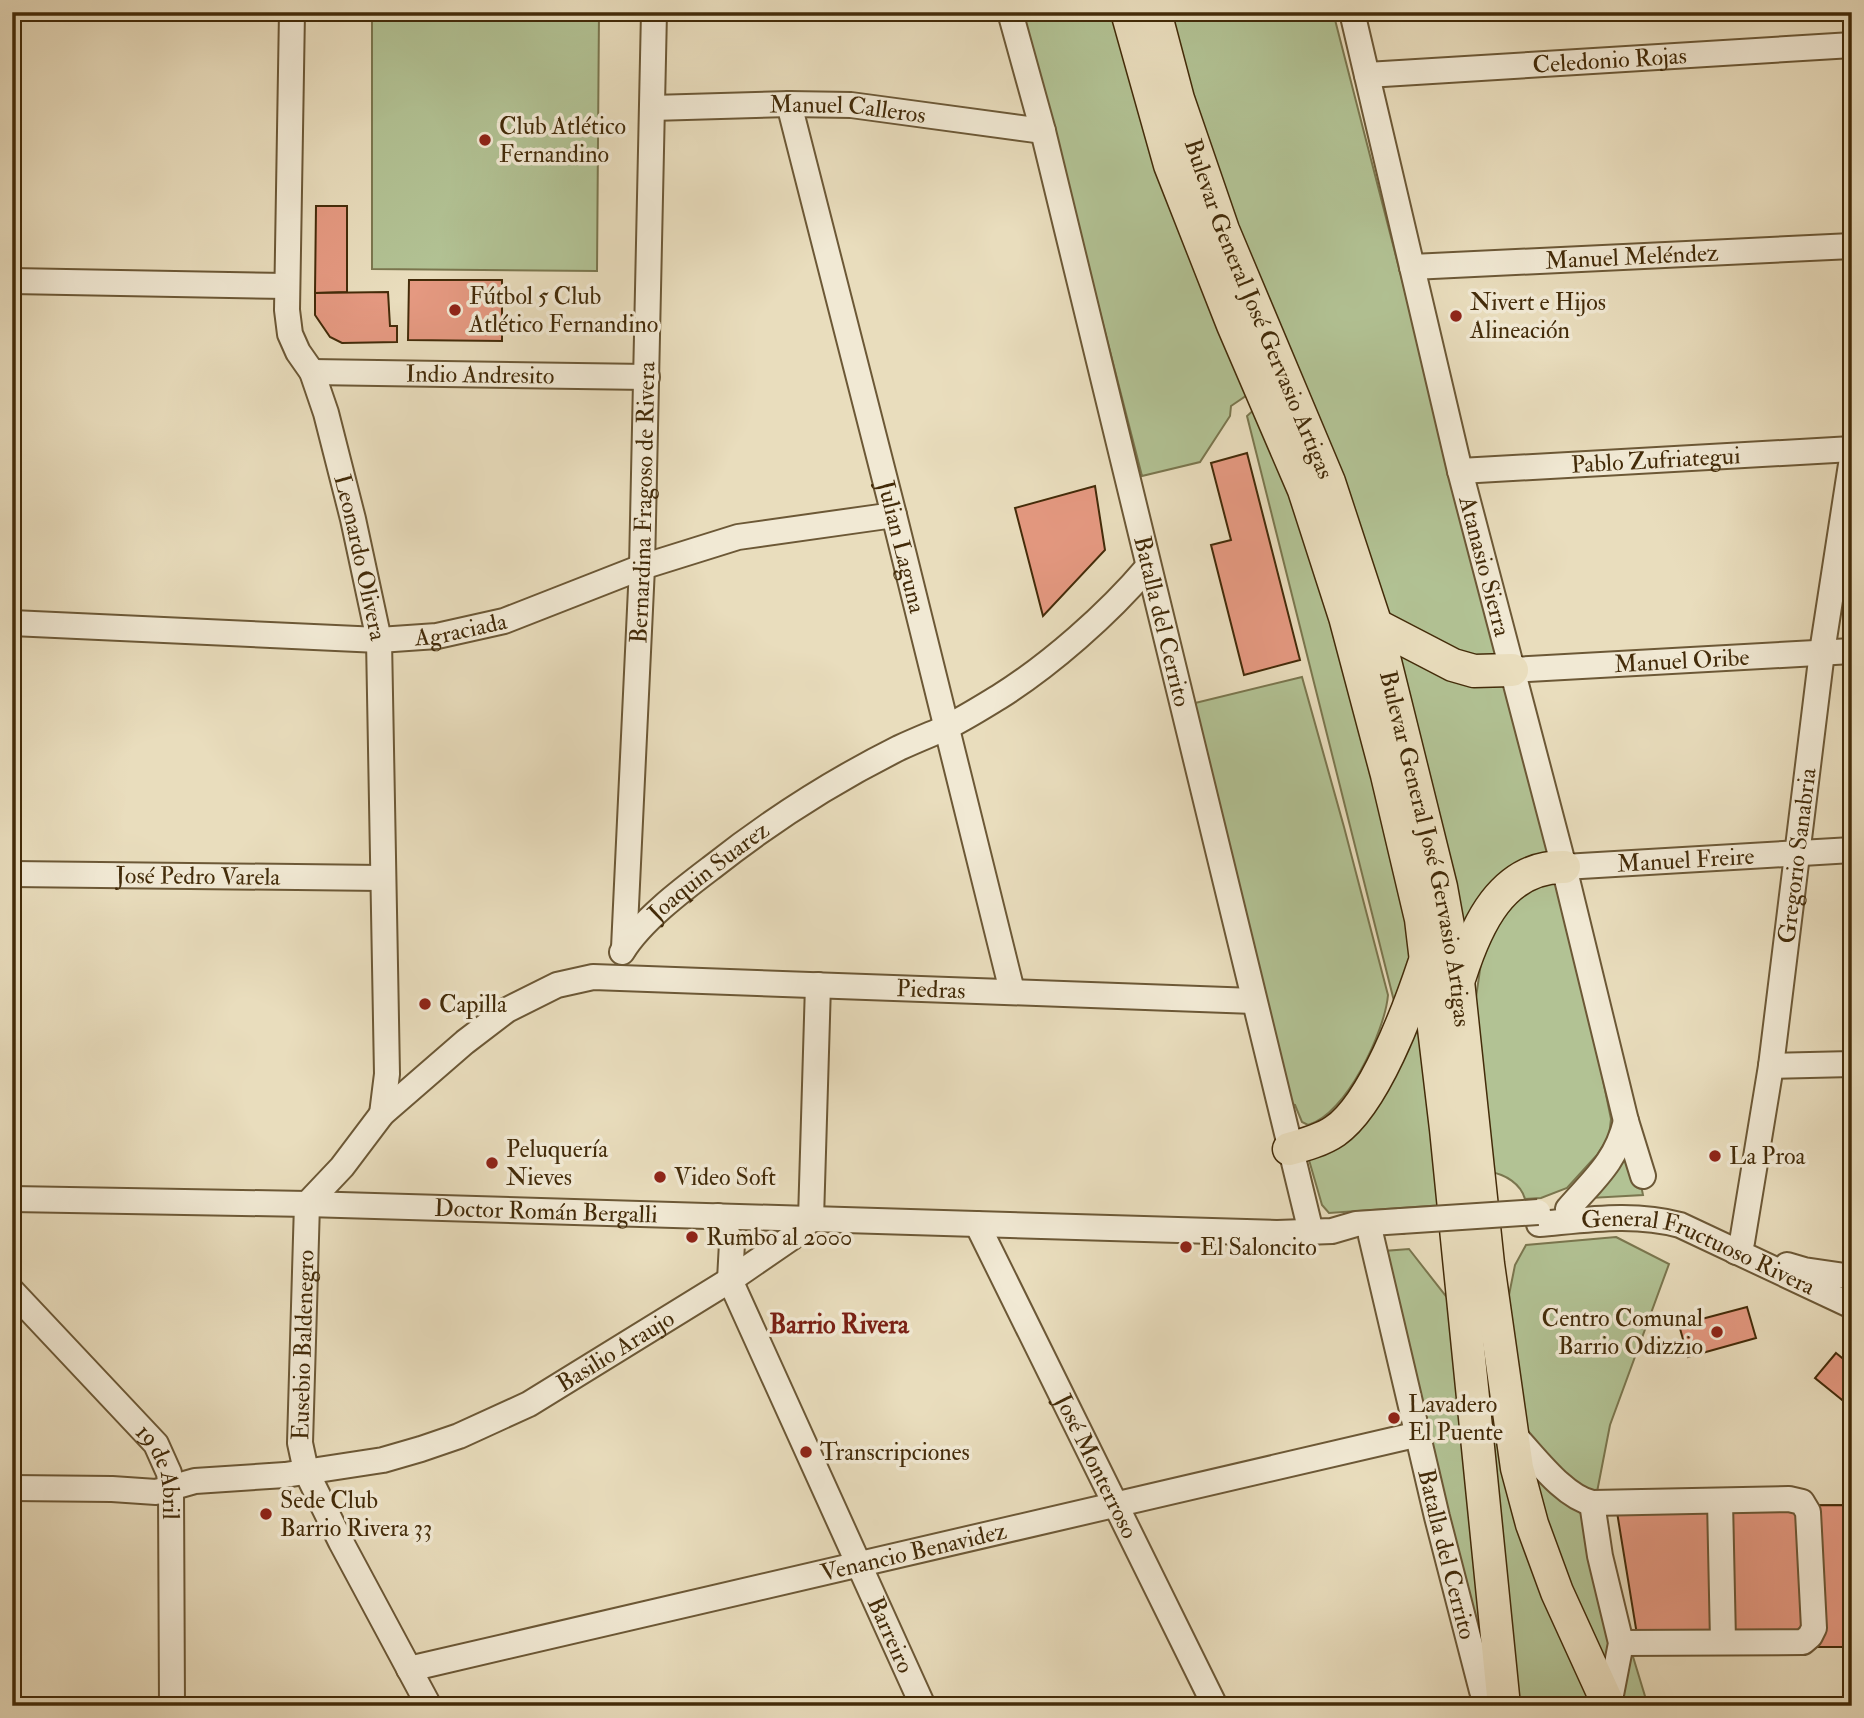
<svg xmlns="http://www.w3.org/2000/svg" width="1864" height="1718" viewBox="0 0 1864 1718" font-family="'IM FELL Double Pica',serif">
<rect width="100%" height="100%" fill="#e9ddbd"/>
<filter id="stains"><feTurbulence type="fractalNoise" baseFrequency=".00286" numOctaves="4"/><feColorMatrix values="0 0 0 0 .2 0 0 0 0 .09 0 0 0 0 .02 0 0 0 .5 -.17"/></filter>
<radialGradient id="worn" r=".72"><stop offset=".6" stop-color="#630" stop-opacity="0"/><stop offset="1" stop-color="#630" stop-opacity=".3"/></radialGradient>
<g fill="#b2c294" stroke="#7a764e" stroke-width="2">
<path d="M 372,12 L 599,12 L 597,271 L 372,269 Z"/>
<path d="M 1023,12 L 1114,12 L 1253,391 L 1231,406 L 1230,416 L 1200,462 L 1142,476 Z"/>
<path d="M 1168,12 L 1333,12 L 1498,652 L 1497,657 L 1478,663 L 1385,613 L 1213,165 Z"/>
<path d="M 1257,407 L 1315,562 L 1404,893 L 1413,956 L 1394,1001 L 1247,416 Z"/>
<path d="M 1394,649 L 1505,687 L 1548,849 L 1547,853 L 1463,937 Z"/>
<path d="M 1302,677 L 1344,827 L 1388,995 C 1385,1031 1346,1115 1308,1125 L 1302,1122 L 1295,1105 L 1289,1104 L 1191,704 Z"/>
<path d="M 1556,880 L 1593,1031 L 1611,1119 L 1609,1136 L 1597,1155 L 1567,1188 L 1541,1198 L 1525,1199 C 1521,1184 1505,1174 1490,1172 L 1473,1018 L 1482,956 L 1498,917 L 1531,885 Z"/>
<path d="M 1417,1014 L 1444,1205 L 1329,1213 L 1322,1205 L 1309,1160 Z"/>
<path d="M 1624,1147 L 1641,1185 L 1643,1195 L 1591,1198 Z"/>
<path d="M 1616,1237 L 1669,1264 L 1610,1425 L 1597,1492 L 1624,1627 L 1648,1706 L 1619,1706 L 1566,1586 L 1527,1451 L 1506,1310 L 1515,1265 L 1526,1245 Z"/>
<path d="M 1409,1249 L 1452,1304 L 1486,1667 L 1384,1251 Z"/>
<path d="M 1467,1260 L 1594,1706 L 1517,1706 Z"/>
</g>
<g fill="#e59981" stroke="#432b09" stroke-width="2">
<path d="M 316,206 L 347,206 L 347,292 L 315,293 Z"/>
<path d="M 409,280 L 502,280 L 502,341 L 408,340 Z"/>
<path d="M 388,292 L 390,326 L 397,326 L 397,342 L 342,343 L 330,337 L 315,315 L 315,293 Z"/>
<path d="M 1247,453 L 1300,660 L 1244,675 L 1211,545 L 1231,540 L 1211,463 Z"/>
<path d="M 1095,486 L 1105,550 L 1043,616 L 1015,508 Z"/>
<path d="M 1747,1307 L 1756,1338 L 1688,1357 L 1679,1325 Z"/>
<path d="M 1836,1353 L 1852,1366 L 1852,1408 L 1815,1378 Z"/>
<path d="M 1852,1505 L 1852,1647 L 1639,1647 L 1616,1506 Z"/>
</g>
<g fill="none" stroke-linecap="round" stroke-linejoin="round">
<g stroke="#6c5836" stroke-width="28">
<g id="minor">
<path id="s1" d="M 292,12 L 287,310 L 290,334 L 298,352 L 312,372 L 326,413 L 353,519 L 379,640 L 387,1074 L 382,1114"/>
<path id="s2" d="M 1010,12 L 1043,131 L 1311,1232"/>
<path id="s3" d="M 1352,12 L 1460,471 L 1564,867 L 1626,1121 L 1643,1176"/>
<path id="s4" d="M 1367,75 L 1852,45"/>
<path id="s5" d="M 789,104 L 894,515 L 1012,991"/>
<path id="s6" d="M 652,108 L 789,104 L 851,105 L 1043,131"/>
<path id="s7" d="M 1412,267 L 1852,246"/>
<path d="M 12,281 L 287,286"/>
<path id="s8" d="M 312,372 L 647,377"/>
<path id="s9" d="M 1460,471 L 1852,449"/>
<path id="s10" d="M 12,623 L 379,640 L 437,636 L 504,621 L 642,567 L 738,537 L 894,515"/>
<path id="s11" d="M 1512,670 L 1852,651"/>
<path id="s12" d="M 1564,867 L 1852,850"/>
<path id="s13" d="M 12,874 L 382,878"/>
<path id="s14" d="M 624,948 L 642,567 L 654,12"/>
<path id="s15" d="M 622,952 C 641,921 682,890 711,868 C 769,822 833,781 899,748 C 914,741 929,735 943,729 C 962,720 981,708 999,697 C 1050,665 1108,614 1147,568"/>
<path d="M 1771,1066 L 1852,1064"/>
<path id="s16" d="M 12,1199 L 307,1204 L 1277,1233 L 1332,1231 L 1356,1224 L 1401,1221"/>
<path d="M 1568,1209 C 1594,1179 1616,1162 1626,1121"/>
<path id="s17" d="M 718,1216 L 732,1243 L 730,1280 L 923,1706"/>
<path id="s18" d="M 977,1224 L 1215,1706"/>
<path id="s19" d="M 1539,1224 C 1585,1220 1634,1212 1680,1225 L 1852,1306"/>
<path id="s20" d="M 1371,1236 L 1437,1517 L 1482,1691 L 1493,1706"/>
<path id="s21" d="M 1736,1252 L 1742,1242 L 1771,1066 L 1822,652 L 1852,458"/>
<path d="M 1787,1265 L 1804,1270 L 1852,1277"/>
<path id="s22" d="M 12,1291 L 156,1444 L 169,1473 L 171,1490 L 172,1706"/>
<path d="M 1511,1432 C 1533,1454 1562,1496 1592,1503 L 1789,1499 L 1802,1502 L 1808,1512 L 1814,1628 L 1810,1636 L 1803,1642 L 1621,1643"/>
<path id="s23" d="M 12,1488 L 112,1489 L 156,1492 L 195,1481 L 285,1475 L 383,1460 L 421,1449 L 459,1436 L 529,1404 L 730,1280 L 791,1238 L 811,1219 L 818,985"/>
<path d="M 1720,1501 L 1723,1641"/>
<path d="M 1592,1503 L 1600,1556 L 1621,1643 L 1609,1705"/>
<path id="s24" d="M 409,1669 L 1419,1434"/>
<path id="s25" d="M 429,1706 L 341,1542 L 306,1471 L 300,1443 L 307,1204 L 342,1167 L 382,1114 L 465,1042 L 507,1010 L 557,985 L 593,977 L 1254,1001"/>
</g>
</g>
<g stroke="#432b09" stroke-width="35">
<g id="major">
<path d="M 1127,12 L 1170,165 L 1233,325 L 1304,490 L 1345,617 L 1387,775 L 1421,919 L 1446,1129 L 1504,1706"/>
<path id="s26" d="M 1155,12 L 1178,99 L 1223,230 L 1329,482 L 1376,625 L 1441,887 L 1458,981 L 1488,1264 L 1517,1468 L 1532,1524 L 1557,1592 L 1609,1706"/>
<path d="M 1376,625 L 1453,665 L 1474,671 L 1512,670"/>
<path d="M 1460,976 C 1476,926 1502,866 1564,867"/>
<path d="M 1289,1149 C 1304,1145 1322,1140 1335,1131 C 1374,1104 1409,1009 1424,964"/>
</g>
</g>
<use href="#minor" stroke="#f1e9d4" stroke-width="24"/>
<use href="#major" stroke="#e9ddbd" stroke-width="32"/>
<g stroke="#6c5836" stroke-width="28" stroke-linecap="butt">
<path id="minor-bridge" d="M 1401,1221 L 1538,1212"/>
</g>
<use href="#minor-bridge" stroke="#f1e9d4" stroke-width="24"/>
</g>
<g fill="#8f2418" stroke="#f1e9d4" stroke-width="2.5">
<circle cx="485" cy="140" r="7"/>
<circle cx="455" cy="310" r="7"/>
<circle cx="1456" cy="316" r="7"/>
<circle cx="425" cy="1004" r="7"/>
<circle cx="1715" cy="1156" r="7"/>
<circle cx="492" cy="1163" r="7"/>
<circle cx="660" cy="1177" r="7"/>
<circle cx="692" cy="1237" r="7"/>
<circle cx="1186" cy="1247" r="7"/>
<circle cx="1717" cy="1332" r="7"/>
<circle cx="1394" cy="1418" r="7"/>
<circle cx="806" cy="1452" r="7"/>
<circle cx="266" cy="1514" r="7"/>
</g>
<g text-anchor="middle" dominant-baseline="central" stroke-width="7" stroke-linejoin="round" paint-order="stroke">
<g font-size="24" fill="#432b09" stroke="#f1e9d4">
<text stroke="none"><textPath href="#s4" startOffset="243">Celedonio Rojas</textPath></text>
<text stroke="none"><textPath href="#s6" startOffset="196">Manuel Calleros</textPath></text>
<text stroke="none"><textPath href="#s7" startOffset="220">Manuel Meléndez</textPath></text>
<text stroke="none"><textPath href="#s26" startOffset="315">Bulevar General José Gervasio Artigas</textPath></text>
<text stroke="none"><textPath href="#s8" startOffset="168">Indio Andresito</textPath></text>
<text stroke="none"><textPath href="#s9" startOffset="196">Pablo Zufriategui</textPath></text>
<text stroke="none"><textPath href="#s14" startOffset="446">Bernardina Fragoso de Rivera</textPath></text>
<text stroke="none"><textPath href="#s5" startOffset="457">Julian Laguna</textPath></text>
<text stroke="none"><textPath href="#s1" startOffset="558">Leonardo Olivera</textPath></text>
<text stroke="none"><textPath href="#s3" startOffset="570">Atanasio Sierra</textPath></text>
<text stroke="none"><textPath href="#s2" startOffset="628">Batalla del Cerrito</textPath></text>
<text stroke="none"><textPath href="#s10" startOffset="450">Agraciada</textPath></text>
<text stroke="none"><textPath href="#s11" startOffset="170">Manuel Oribe</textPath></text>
<text stroke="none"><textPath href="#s26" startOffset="882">Bulevar General José Gervasio Artigas</textPath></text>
<text stroke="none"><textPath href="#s21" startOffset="402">Gregorio Sanabria</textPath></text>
<text stroke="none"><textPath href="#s12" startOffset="122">Manuel Freire</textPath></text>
<text stroke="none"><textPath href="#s15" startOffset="119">Joaquin Suarez</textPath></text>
<text stroke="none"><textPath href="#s13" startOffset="186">José Pedro Varela</textPath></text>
<text stroke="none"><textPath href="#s25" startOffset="1244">Piedras</textPath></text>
<text stroke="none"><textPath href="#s16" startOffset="534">Doctor Román Bergalli</textPath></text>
<text stroke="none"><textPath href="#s19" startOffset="166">General Fructuoso Rivera</textPath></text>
<text stroke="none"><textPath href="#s25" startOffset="392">Eusebio Baldenegro</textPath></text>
<text stroke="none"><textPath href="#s23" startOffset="632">Basilio Araujo</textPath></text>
<text stroke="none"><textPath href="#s18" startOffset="270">José Monterroso</textPath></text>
<text stroke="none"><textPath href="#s22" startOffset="238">19 de Abril</textPath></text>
<text stroke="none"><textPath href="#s24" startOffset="518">Venancio Benavidez</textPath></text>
<text stroke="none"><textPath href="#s20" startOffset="327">Batalla del Cerrito</textPath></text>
<text stroke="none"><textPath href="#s17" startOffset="457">Barreiro</textPath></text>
</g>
<g font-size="24" fill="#432b09" stroke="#f1e9d4" text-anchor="start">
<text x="499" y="126">Club Atlético<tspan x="499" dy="28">Fernandino</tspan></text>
<text x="469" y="296">Fútbol 5 Club<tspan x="469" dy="28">Atlético Fernandino</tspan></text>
<text x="1470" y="302">Nivert e Hijos<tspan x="1470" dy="28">Alineación</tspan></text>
<text x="439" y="1004">Capilla</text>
<text x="506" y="1149">Peluquería<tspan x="506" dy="28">Nieves</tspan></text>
<text x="1729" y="1156">La Proa</text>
<text x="674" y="1177">Video Soft</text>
<text x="706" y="1237">Rumbo al 2000</text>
<text x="1200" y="1247">El Saloncito</text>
<text x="1703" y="1318" text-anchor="end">Centro Comunal<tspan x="1703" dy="28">Barrio Odizzio</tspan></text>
<text x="1408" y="1404">Lavadero<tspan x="1408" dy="28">El Puente</tspan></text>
<text x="820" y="1452">Transcripciones</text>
<text x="280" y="1500">Sede Club<tspan x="280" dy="28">Barrio Rivera 33</tspan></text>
</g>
<g font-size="26" font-weight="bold" fill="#7a1f14" stroke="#f1e9d4">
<text x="839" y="1325">Barrio Rivera</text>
</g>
</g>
<rect width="1864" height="1718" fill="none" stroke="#e9ddbd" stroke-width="42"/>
<rect x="14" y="14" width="1836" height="1690" fill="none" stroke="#432b09" stroke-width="3.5"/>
<rect x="21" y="21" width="1822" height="1676" fill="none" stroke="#432b09" stroke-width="2"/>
<rect width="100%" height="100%" filter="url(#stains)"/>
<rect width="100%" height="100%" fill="url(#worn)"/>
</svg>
